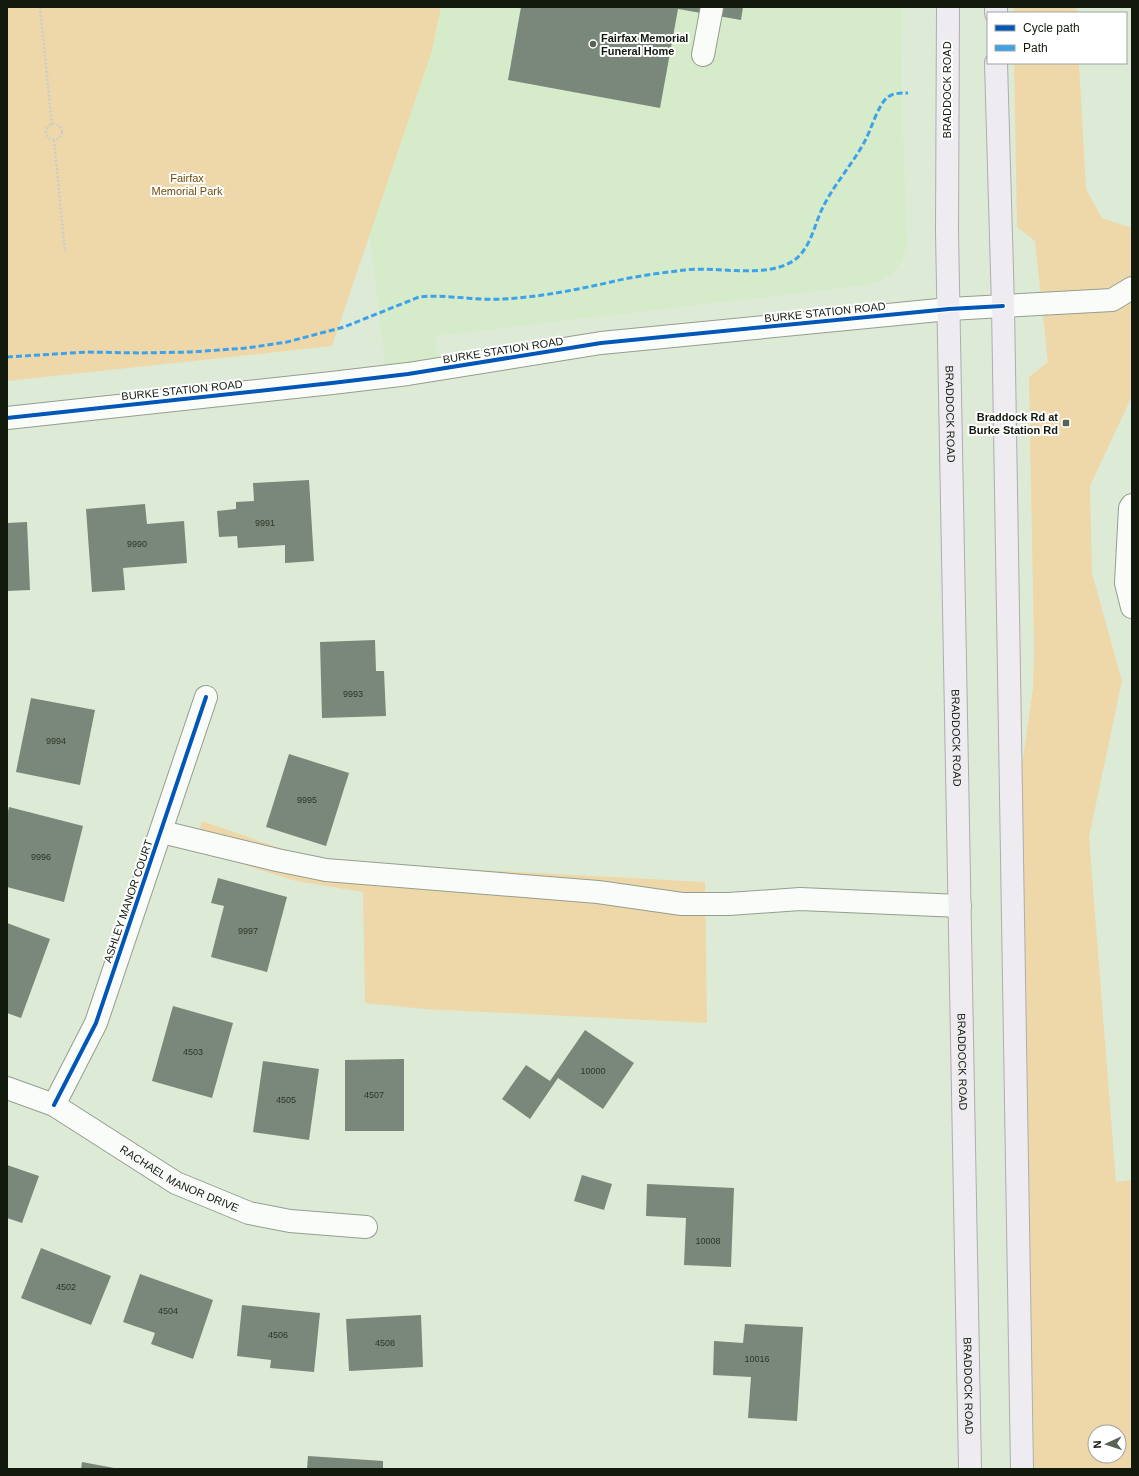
<svg xmlns="http://www.w3.org/2000/svg" width="1139" height="1476" viewBox="0 0 1139 1476" font-family="Arial,sans-serif">
<rect width="100%" height="100%" fill="#ddead6"/>
<path fill="#d6ebca" d="M 381,7 L 902,7 L 901,80 L 907,245 L 902,260 L 892,274 L 880,281 L 865,285 L 435,336 L 438,364 L 386,369 L 345,29 Z"/>
<g fill="#eed8aa" fill-rule="evenodd">
<path d="M 7,7 L 441,7 L 432,51 L 332,346 L 7,381 Z"/>
<path d="M 1014,7 L 1076,7 L 1077,13 L 1014,13 Z"/>
<path d="M 1014,63 L 1079,63 L 1086,189 L 1102,218 L 1132,228 L 1132,396 L 1090,486 L 1092,573 L 1122,681 L 1089,837 L 1116,1182 L 1132,1180 L 1132,1469 L 1034,1469 L 1022,801 L 1022,764 L 1033,689 L 1034,650 L 1029,377 L 1048,362 L 1035,241 L 1017,227 ZM 1095,1432 L 1119,1432 L 1119,1456 L 1095,1456 Z"/>
<path d="M 202,821 L 305,857 L 424,867 L 705,882 L 707,1023 L 425,1009 L 365,1003 L 363,892 L 296,881 L 193,849 Z"/>
</g>
<g fill="#79887a">
<path d="M 521,7 L 743,7 L 741,20 L 678,9 L 660,108 L 508,80 Z"/>
<path d="M 309,480 L 314,561 L 285,563 L 285,545 L 238,548 L 237,536 L 219,537 L 217,511 L 236,509 L 236,502 L 254,501 L 253,483 Z"/>
<path d="M 145,504 L 147,524 L 184,521 L 187,563 L 123,568 L 125,590 L 92,592 L 86,509 Z"/>
<path d="M 27,522 L 30,590 L 7,591 L 7,523 Z"/>
<path d="M 375,640 L 376,671 L 384,671 L 386,716 L 322,718 L 320,642 Z"/>
<path d="M 31,698 L 95,710 L 80,785 L 16,772 Z"/>
<path d="M 289,754 L 349,773 L 326,846 L 266,827 Z"/>
<path d="M 9,807 L 83,826 L 64,902 L 7,887 L 7,816 Z"/>
<path d="M 218,878 L 287,897 L 267,972 L 211,957 L 224,906 L 211,903 Z"/>
<path d="M 7,923 L 50,939 L 21,1018 L 7,1013 Z"/>
<path d="M 173,1006 L 233,1023 L 212,1098 L 152,1081 Z"/>
<path d="M 585,1030 L 634,1063 L 603,1109 L 558,1078 L 530,1119 L 502,1099 L 526,1065 L 550,1081 Z"/>
<path d="M 404,1059 L 404,1131 L 345,1131 L 345,1060 Z"/>
<path d="M 263,1061 L 319,1069 L 309,1140 L 253,1132 Z"/>
<path d="M 7,1165 L 39,1176 L 22,1223 L 7,1218 Z"/>
<path d="M 582,1175 L 612,1184 L 604,1210 L 574,1201 Z"/>
<path d="M 647,1184 L 734,1188 L 731,1267 L 684,1265 L 686,1218 L 646,1216 Z"/>
<path d="M 41,1248 L 111,1276 L 91,1325 L 21,1298 Z"/>
<path d="M 140,1274 L 213,1300 L 193,1359 L 151,1344 L 155,1333 L 123,1322 Z"/>
<path d="M 242,1305 L 320,1313 L 314,1372 L 270,1368 L 271,1360 L 237,1356 Z"/>
<path d="M 421,1315 L 423,1367 L 349,1371 L 346,1319 Z"/>
<path d="M 745,1324 L 803,1327 L 797,1421 L 748,1418 L 751,1377 L 713,1375 L 714,1341 L 743,1343 Z"/>
<path d="M 308,1456 L 383,1461 L 383,1469 L 307,1469 Z"/>
<path d="M 82,1462 L 114,1468 L 114,1469 L 81,1469 Z"/>
</g>
<g fill="none" stroke-linecap="round" stroke-linejoin="round">
<g stroke="#949e8e" stroke-width="24">
<g id="minor">
<path d="M 703,55 L 712,7"/>
<path d="M 7,418 L 332,383 L 408,374 L 601,343 L 949,309 L 1112,300 L 1132,288"/>
<path d="M 1132,505 L 1130,508 L 1126,583 L 1132,607"/>
<path d="M 162,832 L 277,860 L 326,870 L 598,892 L 682,904 L 729,904 L 800,899 L 960,906"/>
<path id="s1" d="M 7,1088 L 54,1105 L 176,1183 L 249,1213 L 290,1221 L 366,1227"/>
<path d="M 54,1105 L 96,1023 L 206,697"/>
</g>
</g>
<g stroke="#aeacaf" stroke-width="24">
<g id="major">
<path id="s2" d="M 948,7 L 947,232 L 970,1469"/>
<path d="M 996,13 L 996,7"/>
<path d="M 996,63 L 1003,306 L 1022,1469"/>
</g>
</g>
<g stroke="#cacec8" stroke-width="2.5" stroke-dasharray="2 2" stroke-linecap="butt">
<path d="M 40,7 L 52,125"/>
<circle cx="54" cy="132" r="8"/>
<path d="M 54,140 L 65,252"/>
</g>
<use href="#minor" stroke="#fafcf9" stroke-width="22"/>
<use href="#major" stroke="#eeecf0" stroke-width="22"/>
<path stroke="#3da2e9" stroke-width="3" stroke-dasharray="6 3" stroke-linecap="butt" d="M 7,357 L 87,352 L 141,353 L 191,352 L 247,348 L 287,342 L 344,327 L 419,297 C 446,294 475,301 503,299 C 540,297 575,290 611,282 C 635,276 661,273 685,270 C 718,266 764,279 793,261 C 810,250 814,226 822,209 C 834,184 853,164 866,139 C 871,129 879,103 888,97 C 893,93 901,93 908,93"/>
<g stroke="#fff" stroke-width="6">
<g id="cycleway">
<path d="M 7,418 L 332,383 L 408,374 L 601,343 L 949,309 L 1003,306"/>
<path d="M 54,1105 L 96,1023 L 206,697"/>
</g>
</g>
<use href="#cycleway" stroke="#0057b8" stroke-width="4"/>
</g>
<g fill="#596354" stroke="#fff" stroke-width="1.5">
<circle cx="593" cy="44" r="4"/>
<rect x="1062" y="419" width="8" height="8" rx="2"/>
</g>
<g text-anchor="middle" dominant-baseline="central" stroke-width="4" stroke-linejoin="round" paint-order="stroke">
<g font-size="9" fill="#2c3629">
<text x="265" y="523">9991</text>
<text x="137" y="544">9990</text>
<text x="353" y="694">9993</text>
<text x="56" y="741">9994</text>
<text x="307" y="800">9995</text>
<text x="41" y="857">9996</text>
<text x="248" y="931">9997</text>
<text x="193" y="1052">4503</text>
<text x="593" y="1071">10000</text>
<text x="374" y="1095">4507</text>
<text x="286" y="1100">4505</text>
<text x="708" y="1241">10008</text>
<text x="66" y="1287">4502</text>
<text x="168" y="1311">4504</text>
<text x="278" y="1335">4506</text>
<text x="385" y="1343">4508</text>
<text x="757" y="1359">10016</text>
</g>
<g font-size="11" font-weight="bold" fill="#121a0e" stroke="#fff" text-anchor="start">
<text x="601" y="38">Fairfax Memorial<tspan x="601" dy="13">Funeral Home</tspan></text>
<text x="1058" y="417" text-anchor="end">Braddock Rd at<tspan x="1058" dy="13">Burke Station Rd</tspan></text>
</g>
<g font-size="11" fill="#121a0e" stroke="#fff">
<text transform="translate(947 90) rotate(-90)">BRADDOCK ROAD</text>
<text transform="translate(825 312) rotate(-6)">BURKE STATION ROAD</text>
<text transform="translate(503 350) rotate(-9)">BURKE STATION ROAD</text>
<text transform="translate(182 390) rotate(-6)">BURKE STATION ROAD</text>
<text stroke="none"><textPath href="#s2" startOffset="407">BRADDOCK ROAD</textPath></text>
<text stroke="none"><textPath href="#s2" startOffset="731">BRADDOCK ROAD</textPath></text>
<text transform="translate(128 901) rotate(-71)">ASHLEY MANOR COURT</text>
<text stroke="none"><textPath href="#s2" startOffset="1055">BRADDOCK ROAD</textPath></text>
<text stroke="none"><textPath href="#s1" startOffset="196">RACHAEL MANOR DRIVE</textPath></text>
<text stroke="none"><textPath href="#s2" startOffset="1379">BRADDOCK ROAD</textPath></text>
</g>
<g font-size="11" fill="#704a06" stroke="#fff">
<text x="187" y="178">Fairfax<tspan x="187" dy="13">Memorial Park</tspan></text>
</g>
</g>
<rect width="1139" height="1476" fill="none" stroke="#121a0e" stroke-width="16"/>
<rect x="987" y="12" width="140" height="52" fill="#ffffff" stroke="#a0a39f"/>
<rect x="995" y="25" width="20" height="6" fill="#0057b8" stroke="#a0a39f"/>
<text x="1023" y="32" font-size="12" fill="#121a0e">Cycle path</text>
<rect x="995" y="45" width="20" height="6" fill="#3da2e9" stroke="#a0a39f"/>
<text x="1023" y="52" font-size="12" fill="#121a0e">Path</text>
<g transform="translate(1107 1444) rotate(267)"><circle r="19" fill="#ffffff" stroke="#a0a39f"/>
<path d="M0-3L7 15L0 10L-7 15Z" fill="#596354"/>
<text y="-6" font-size="11" font-weight="bold" text-anchor="middle" fill="#121a0e">N</text>
</g>
</svg>
